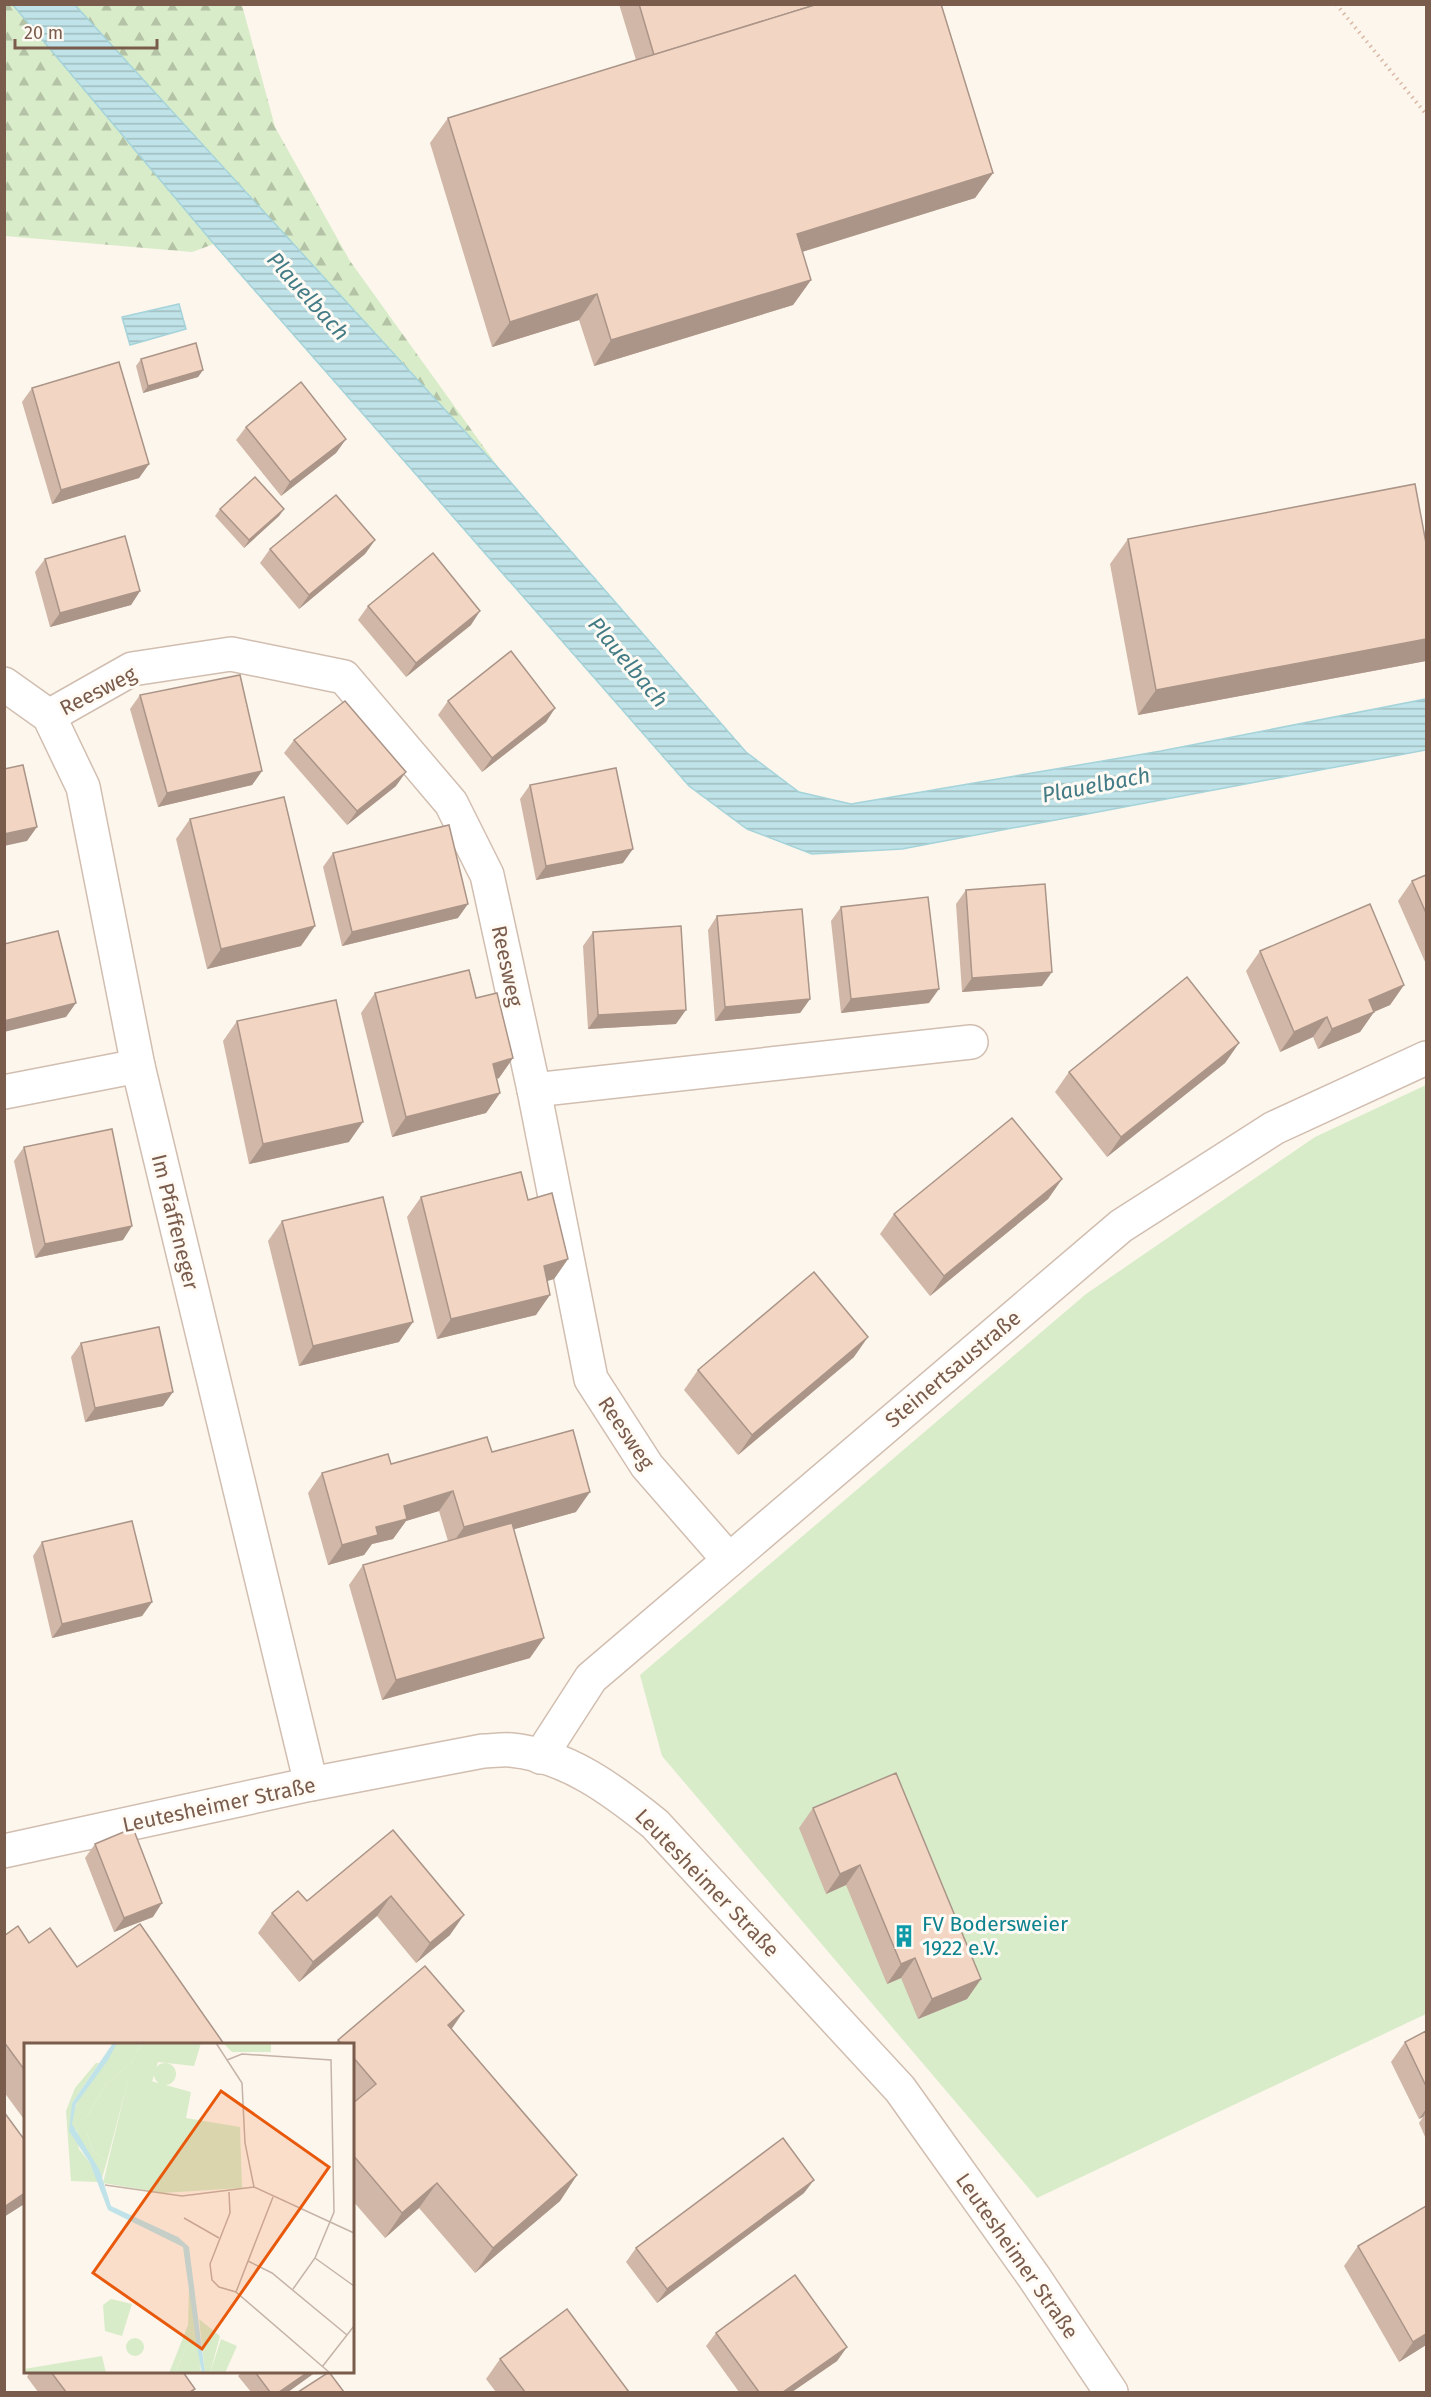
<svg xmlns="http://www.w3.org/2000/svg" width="1431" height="2397" viewBox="0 0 1431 2397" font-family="'Fira Sans',sans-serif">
<defs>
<pattern id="forest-firs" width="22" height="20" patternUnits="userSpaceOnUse" patternTransform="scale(1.5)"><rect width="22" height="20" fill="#d8ecc9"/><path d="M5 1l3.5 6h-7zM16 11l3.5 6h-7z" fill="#b4c2a5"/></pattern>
<pattern id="water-rules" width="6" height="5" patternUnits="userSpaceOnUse" patternTransform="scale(1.5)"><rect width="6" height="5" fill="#bfe3e8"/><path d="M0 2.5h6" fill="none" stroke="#a0bbbe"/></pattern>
</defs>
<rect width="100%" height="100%" fill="#fdf6ec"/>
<g fill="url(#forest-firs)">
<path d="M 4,5 L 13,5 L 214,244 L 192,252 L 5,236 Z"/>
<path d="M 75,5 L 242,5 L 275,127 L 350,261 L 501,471 Z"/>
</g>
<path fill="#d8ecc9" d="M 1426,1085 L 1426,2014 L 1037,2198 L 662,1756 L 640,1675 L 1086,1294 L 1315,1137 Z"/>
<g fill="url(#water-rules)" stroke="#a5d3da" stroke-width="1.5">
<path d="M 13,5 L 75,5 L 501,471 L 746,752 L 799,792 L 851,804 L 1161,751 L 1426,699 L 1426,750 L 902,849 L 812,854 L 747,829 L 689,786 L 214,244 Z"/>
<path d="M 179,304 L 186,329 L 130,345 L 122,317 Z"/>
</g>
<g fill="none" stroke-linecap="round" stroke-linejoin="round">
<g stroke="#d1beb0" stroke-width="36">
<g id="minor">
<path d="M 4,684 L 49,716 L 83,787 L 138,1066 L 311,1784"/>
<path d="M 49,716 L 132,669 L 231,654 L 344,677 L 451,803 L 487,875 L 534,1090 L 591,1379 L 647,1466 L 729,1560"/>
<path d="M 534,1090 L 971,1042"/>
<path d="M 4,1092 L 138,1066"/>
<path d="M 540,1757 L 591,1678 L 1121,1226 L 1274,1128 L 1426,1058"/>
</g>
</g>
<g stroke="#d1beb0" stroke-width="36">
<path id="tertiary" d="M 4,1851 L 311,1784 L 483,1751 C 492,1751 502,1749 511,1750 C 566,1755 613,1790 655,1824 L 900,2089 L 1034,2277 L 1111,2392"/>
</g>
<path stroke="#d9b8a5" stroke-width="4" stroke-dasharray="1.5 4.5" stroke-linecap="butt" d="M 1336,4 L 1426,114"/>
<use href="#minor" stroke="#fff" stroke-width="33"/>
<use href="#tertiary" stroke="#fff" stroke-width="33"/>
</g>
<g fill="#d1b7a8">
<path d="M 619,4 L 941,4 L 993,173 L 975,198 L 802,252 L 811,280 L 793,305 L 594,366 L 579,320 L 492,347 L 430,143 L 448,118 L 636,60 Z"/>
<path d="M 141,359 L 203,370 L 198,377 L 143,393 L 136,366 Z"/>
<path d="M 32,388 L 149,464 L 139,478 L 52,504 L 22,402 Z"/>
<path d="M 246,427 L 346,439 L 336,453 L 281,496 L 236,440 Z"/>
<path d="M 220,509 L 284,509 L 279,516 L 244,548 L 215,516 Z"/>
<path d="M 1128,539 L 1426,661 L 1138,715 L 1110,564 Z"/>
<path d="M 375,540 L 365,554 L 299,609 L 260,563 L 270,549 Z"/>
<path d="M 45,559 L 140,591 L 131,605 L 50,627 L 35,572 Z"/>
<path d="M 368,606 L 471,625 L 406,677 L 358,620 Z"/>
<path d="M 140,695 L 262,771 L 252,785 L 158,807 L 130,709 Z"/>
<path d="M 448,701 L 555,708 L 546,722 L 482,772 L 438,715 Z"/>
<path d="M 294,740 L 396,786 L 347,825 L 284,753 Z"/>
<path d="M 530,785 L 623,863 L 536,880 L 520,799 Z"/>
<path d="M 190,819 L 301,946 L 207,969 L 176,839 Z"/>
<path d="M 333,853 L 458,918 L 342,946 L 323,867 Z"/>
<path d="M 1426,875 L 1426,964 L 1398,901 L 1412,881 Z"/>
<path d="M 966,890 L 1042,986 L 962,992 L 956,904 Z"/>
<path d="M 841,907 L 929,1003 L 841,1013 L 831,921 Z"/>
<path d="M 717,916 L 810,999 L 800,1013 L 715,1021 L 708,930 Z"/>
<path d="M 593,932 L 676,1024 L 588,1029 L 583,946 Z"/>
<path d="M 1260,951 L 1404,985 L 1390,1005 L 1374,1012 L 1360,1032 L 1318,1049 L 1313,1037 L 1280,1052 L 1246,971 Z"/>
<path d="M 375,993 L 476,998 L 513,1058 L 499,1078 L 497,1079 L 500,1093 L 486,1113 L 392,1137 L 361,1013 Z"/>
<path d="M 237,1021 L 349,1142 L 249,1164 L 223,1041 Z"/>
<path d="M 1239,1043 L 1225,1063 L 1107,1157 L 1055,1092 L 1069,1072 Z"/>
<path d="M 24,1147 L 123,1240 L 35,1258 L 14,1161 Z"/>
<path d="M 1062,1179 L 1048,1199 L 930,1296 L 880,1234 L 894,1214 Z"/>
<path d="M 421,1197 L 528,1200 L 568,1259 L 554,1279 L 547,1281 L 536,1315 L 437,1339 L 407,1217 Z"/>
<path d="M 282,1221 L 399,1342 L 299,1366 L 268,1241 Z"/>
<path d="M 81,1343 L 163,1406 L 85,1422 L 71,1357 Z"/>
<path d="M 854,1357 L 738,1455 L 684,1390 L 698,1370 Z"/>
<path d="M 492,1452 L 576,1512 L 514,1529 L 530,1658 L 382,1700 L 349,1585 L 363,1565 L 448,1541 L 439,1511 L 406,1521 L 393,1539 L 372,1544 L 364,1555 L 328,1565 L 308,1493 L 322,1473 Z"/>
<path d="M 42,1542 L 152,1602 L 142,1616 L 52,1638 L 33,1556 Z"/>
<path d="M 813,1808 L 981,1979 L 967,1999 L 918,2019 L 901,1978 L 887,1984 L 846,1885 L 826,1894 L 799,1828 Z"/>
<path d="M 393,1830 L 450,1935 L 416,1963 L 377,1916 L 299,1982 L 258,1933 L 272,1913 L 307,1901 Z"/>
<path d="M 95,1844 L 153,1917 L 114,1932 L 85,1858 Z"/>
<path d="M 4,1936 L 29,1943 L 77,1967 L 26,2044 L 26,2122 L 4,2092 Z"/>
<path d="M 452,2029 L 577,2175 L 560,2201 L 475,2273 L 419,2208 L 385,2238 L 352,2200 L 352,2104 L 353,2103 L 352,2102 L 352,2044 L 335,2044 L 338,2040 Z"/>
<path d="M 1426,2031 L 1426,2139 L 1419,2123 L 1423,2117 L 1419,2119 L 1391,2062 L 1405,2042 Z"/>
<path d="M 804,2193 L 657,2303 L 626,2262 L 636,2248 Z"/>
<path d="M 1358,2246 L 1426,2345 L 1399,2362 L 1344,2266 Z"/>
<path d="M 716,2333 L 847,2347 L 837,2361 L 792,2392 L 739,2392 L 706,2346 Z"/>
<path d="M 500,2359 L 629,2392 L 496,2392 L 486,2379 Z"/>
<path d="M 30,2372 L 183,2372 L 195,2389 L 192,2392 L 38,2392 L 27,2377 Z"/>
<path d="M 242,2372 L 315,2372 L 313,2374 L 288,2392 L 251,2392 L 238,2376 Z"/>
</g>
<g fill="#aa9588">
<path d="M 993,173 L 975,198 L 779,259 L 797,234 Z"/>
<path d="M 811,280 L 793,305 L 594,366 L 611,340 Z"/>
<path d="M 597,294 L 579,320 L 492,347 L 510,322 Z"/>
<path d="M 203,370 L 198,377 L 143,393 L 148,386 Z"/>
<path d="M 346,439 L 336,453 L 281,496 L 290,482 Z"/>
<path d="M 149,464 L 139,478 L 52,504 L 61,490 Z"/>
<path d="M 284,509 L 279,516 L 244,548 L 249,540 Z"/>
<path d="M 375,540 L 365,554 L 299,609 L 309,595 Z"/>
<path d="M 140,591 L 131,605 L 50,627 L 60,613 Z"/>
<path d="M 480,611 L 471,625 L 406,677 L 416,663 Z"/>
<path d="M 1426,639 L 1426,661 L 1138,715 L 1156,690 Z"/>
<path d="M 555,708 L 546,722 L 482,772 L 492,758 Z"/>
<path d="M 262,771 L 252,785 L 158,807 L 167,793 Z"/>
<path d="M 406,772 L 396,786 L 347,825 L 357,811 Z"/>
<path d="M 37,827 L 27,841 L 4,846 L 4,834 Z"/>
<path d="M 633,849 L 623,863 L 536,880 L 546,866 Z"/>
<path d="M 468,904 L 458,918 L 342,946 L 352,932 Z"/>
<path d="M 315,926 L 301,946 L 207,969 L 221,949 Z"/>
<path d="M 1052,972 L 1042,986 L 962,992 L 972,978 Z"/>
<path d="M 1404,985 L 1390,1005 L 1364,1016 L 1374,1012 L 1360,1032 L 1318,1049 L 1332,1029 L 1369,1000 Z"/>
<path d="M 939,989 L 929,1003 L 841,1013 L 851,999 Z"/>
<path d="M 810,999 L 800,1013 L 715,1021 L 725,1007 Z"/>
<path d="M 76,1003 L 66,1017 L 4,1032 L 4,1021 Z"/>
<path d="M 686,1010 L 676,1024 L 588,1029 L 598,1015 Z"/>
<path d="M 1327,1017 L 1313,1037 L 1280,1052 L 1294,1032 Z"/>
<path d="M 1239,1043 L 1225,1063 L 1107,1157 L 1121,1137 Z"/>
<path d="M 513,1058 L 499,1078 L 479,1084 L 493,1064 Z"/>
<path d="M 500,1093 L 486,1113 L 392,1137 L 406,1117 Z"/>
<path d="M 363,1122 L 349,1142 L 249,1164 L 263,1144 Z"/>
<path d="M 1062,1179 L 1048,1199 L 930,1296 L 944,1276 Z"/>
<path d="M 132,1226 L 123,1240 L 35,1258 L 45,1244 Z"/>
<path d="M 568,1259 L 554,1279 L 530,1286 L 544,1266 Z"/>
<path d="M 550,1295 L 536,1315 L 437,1339 L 451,1319 Z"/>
<path d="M 413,1322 L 399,1342 L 299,1366 L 313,1346 Z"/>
<path d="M 868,1337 L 854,1357 L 738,1455 L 752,1435 Z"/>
<path d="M 173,1392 L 163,1406 L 85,1422 L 95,1408 Z"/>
<path d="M 453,1491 L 439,1511 L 406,1521 L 393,1539 L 372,1544 L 364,1555 L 328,1565 L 342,1545 L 376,1527 L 404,1506 Z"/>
<path d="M 590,1492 L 576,1512 L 450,1547 L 464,1527 Z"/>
<path d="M 152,1602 L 142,1616 L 52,1638 L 62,1624 Z"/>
<path d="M 544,1638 L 530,1658 L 382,1700 L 396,1680 Z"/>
<path d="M 860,1865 L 846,1885 L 826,1894 L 840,1874 Z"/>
<path d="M 391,1896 L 377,1916 L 299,1982 L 313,1962 Z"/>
<path d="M 162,1903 L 153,1917 L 114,1932 L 124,1918 Z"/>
<path d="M 464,1915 L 450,1935 L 416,1963 L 430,1943 Z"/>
<path d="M 915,1958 L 901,1978 L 887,1984 L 901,1964 Z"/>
<path d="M 981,1979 L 967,1999 L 918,2019 L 932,1999 Z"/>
<path d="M 464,2011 L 446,2037 L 448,2025 Z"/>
<path d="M 1426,2109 L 1426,2112 L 1423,2117 L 1419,2119 Z"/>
<path d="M 577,2175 L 560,2201 L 475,2273 L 493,2248 Z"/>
<path d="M 814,2180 L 804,2193 L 657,2303 L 667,2289 Z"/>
<path d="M 437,2183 L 419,2208 L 385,2238 L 402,2213 Z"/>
<path d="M 26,2192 L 26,2203 L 4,2217 L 4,2207 Z"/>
<path d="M 1426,2334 L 1426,2345 L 1399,2362 L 1413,2342 Z"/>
<path d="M 847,2347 L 837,2361 L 792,2392 L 783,2392 Z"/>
<path d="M 308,2372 L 315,2372 L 313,2374 L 288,2392 L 279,2392 Z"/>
</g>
<g fill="#f3d5c3" stroke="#aa9588" stroke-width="1.5">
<path d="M 639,4 L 818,4 L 654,55 Z"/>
<path d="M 818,4 L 941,4 L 993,173 L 797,234 L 811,280 L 611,340 L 597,294 L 510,322 L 448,118 Z"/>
<path d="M 196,343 L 203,370 L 148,386 L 141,359 Z"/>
<path d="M 119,362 L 149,464 L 61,490 L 32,388 Z"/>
<path d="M 301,382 L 346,439 L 290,482 L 246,427 Z"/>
<path d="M 255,477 L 284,509 L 249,540 L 220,509 Z"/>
<path d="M 1415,484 L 1426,543 L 1426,639 L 1156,690 L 1128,539 Z"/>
<path d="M 336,495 L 375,540 L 309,595 L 270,549 Z"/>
<path d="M 125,536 L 140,591 L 60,613 L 45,559 Z"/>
<path d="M 433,553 L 480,611 L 416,663 L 368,606 Z"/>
<path d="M 511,651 L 555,708 L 492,758 L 448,701 Z"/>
<path d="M 240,675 L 262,771 L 167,793 L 140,695 Z"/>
<path d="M 345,701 L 406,772 L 357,811 L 294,740 Z"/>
<path d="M 23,765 L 37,827 L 4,834 L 4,769 Z"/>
<path d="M 616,768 L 633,849 L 546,866 L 530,785 Z"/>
<path d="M 284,797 L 315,926 L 221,949 L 190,819 Z"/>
<path d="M 449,825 L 468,904 L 352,932 L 333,853 Z"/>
<path d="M 1426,875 L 1426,913 L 1412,881 Z"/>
<path d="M 1045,884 L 1052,972 L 972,978 L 966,890 Z"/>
<path d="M 928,897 L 939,989 L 851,999 L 841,907 Z"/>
<path d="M 1370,904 L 1404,985 L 1369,1000 L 1374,1012 L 1332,1029 L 1327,1017 L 1294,1032 L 1260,951 Z"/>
<path d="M 802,909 L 810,999 L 725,1007 L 717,916 Z"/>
<path d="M 681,926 L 686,1010 L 598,1015 L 593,932 Z"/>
<path d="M 58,931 L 76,1003 L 4,1021 L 4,944 Z"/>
<path d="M 469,970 L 476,998 L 497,993 L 513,1058 L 493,1064 L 500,1093 L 406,1117 L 375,993 Z"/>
<path d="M 1187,977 L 1239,1043 L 1121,1137 L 1069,1072 Z"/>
<path d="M 336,1000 L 363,1122 L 263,1144 L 237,1021 Z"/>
<path d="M 1012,1118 L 1062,1179 L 944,1276 L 894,1214 Z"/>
<path d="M 112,1129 L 132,1226 L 45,1244 L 24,1147 Z"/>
<path d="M 521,1172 L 528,1200 L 552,1193 L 568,1259 L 544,1266 L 550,1295 L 451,1319 L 421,1197 Z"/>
<path d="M 383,1197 L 413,1322 L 313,1346 L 282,1221 Z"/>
<path d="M 814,1272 L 868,1337 L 752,1435 L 698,1370 Z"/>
<path d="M 159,1327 L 173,1392 L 95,1408 L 81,1343 Z"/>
<path d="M 573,1430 L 590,1492 L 464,1527 L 453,1491 L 404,1506 L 407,1519 L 376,1527 L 378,1535 L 342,1545 L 322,1473 L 388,1454 L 391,1464 L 487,1437 L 492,1452 Z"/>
<path d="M 132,1521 L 152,1602 L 62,1624 L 42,1542 Z"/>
<path d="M 512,1523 L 544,1638 L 396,1680 L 363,1565 Z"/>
<path d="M 896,1773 L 981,1979 L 932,1999 L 915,1958 L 901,1964 L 860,1865 L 840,1874 L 813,1808 Z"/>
<path d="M 133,1828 L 162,1903 L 124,1918 L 95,1844 Z"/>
<path d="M 393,1830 L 464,1915 L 430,1943 L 391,1896 L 313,1962 L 272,1913 L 298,1891 L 307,1901 Z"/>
<path d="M 140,1924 L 224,2044 L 26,2044 L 26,2072 L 4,2042 L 4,1936 L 18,1926 L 29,1943 L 50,1928 L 77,1967 Z"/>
<path d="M 425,1966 L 464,2011 L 448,2025 L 577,2175 L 493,2248 L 437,2183 L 402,2213 L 352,2154 L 352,2104 L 376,2084 L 352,2056 L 352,2044 L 342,2044 L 338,2040 Z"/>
<path d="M 1426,2031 L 1426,2086 L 1405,2042 Z"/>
<path d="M 4,2112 L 26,2142 L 26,2192 L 4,2207 Z"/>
<path d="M 783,2138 L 814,2180 L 667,2289 L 636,2248 Z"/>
<path d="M 1426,2206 L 1426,2334 L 1413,2342 L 1358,2246 Z"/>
<path d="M 795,2275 L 847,2347 L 783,2392 L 759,2392 L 716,2333 Z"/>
<path d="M 567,2309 L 629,2392 L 525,2392 L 500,2359 Z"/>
<path d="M 51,2372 L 183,2372 L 195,2389 L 190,2392 L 66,2392 Z"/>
<path d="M 255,2372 L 308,2372 L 279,2392 L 270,2392 Z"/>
<path d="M 329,2372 L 344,2392 L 298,2392 Z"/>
</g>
<defs>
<g id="building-bare" transform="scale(1.8)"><path d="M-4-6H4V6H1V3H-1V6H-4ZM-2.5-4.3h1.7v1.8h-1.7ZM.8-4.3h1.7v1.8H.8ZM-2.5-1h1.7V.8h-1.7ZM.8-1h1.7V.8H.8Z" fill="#0f9aa8" stroke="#fffaf3" stroke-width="2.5" paint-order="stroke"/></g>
</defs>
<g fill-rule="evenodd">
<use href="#building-bare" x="904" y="1936"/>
</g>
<g text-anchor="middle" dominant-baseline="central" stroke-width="6" stroke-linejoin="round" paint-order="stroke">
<g font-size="21" fill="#7a5c4d" stroke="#fffaf3">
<text transform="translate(98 691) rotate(-27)">Reesweg</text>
<text transform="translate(507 966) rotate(78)">Reesweg</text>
<text transform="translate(175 1222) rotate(76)">Im Pfaffeneger</text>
<text transform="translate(953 1369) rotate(-40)">Steinertsaustraße</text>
<text transform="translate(626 1433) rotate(56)">Reesweg</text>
<text transform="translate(219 1805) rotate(-12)">Leutesheimer Straße</text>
<text transform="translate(707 1883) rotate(46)">Leutesheimer Straße</text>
<text transform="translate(1017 2256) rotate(55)">Leutesheimer Straße</text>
</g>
<g font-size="21" fill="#0d838f" stroke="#fffaf3" text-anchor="start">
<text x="922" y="1924">FV Bodersweier<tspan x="922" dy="24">1922 e.V.</tspan></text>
</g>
<g font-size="22" font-style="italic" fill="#437c86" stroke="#fffaf3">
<text transform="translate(308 296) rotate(48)">Plauelbach</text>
<text transform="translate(628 662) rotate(50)">Plauelbach</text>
<text transform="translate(1096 785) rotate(-11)">Plauelbach</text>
</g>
</g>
<g transform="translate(24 2043)">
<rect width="330" height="330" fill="#fdf6ec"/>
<path d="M 117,0 L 177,0 L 170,23 L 134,19 L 128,39 L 105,33 L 83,118 L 69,108 L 63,90 L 63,74 L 81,42 L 108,19 ZM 199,0 L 247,0 L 247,9 L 208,9 ZM 72,20 L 75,20 L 48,60 L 55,106 L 66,120 L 74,139 L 47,138 L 42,68 L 51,45 ZM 197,296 L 213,303 L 201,330 L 186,330 ZM 164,301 L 168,303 L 178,330 L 151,330 ZM 78,313 L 82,330 L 0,330 L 0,326 Z" fill="#d8ecc9"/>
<path d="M 93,0 L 117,0 L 108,19 L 81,42 L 63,74 L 63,90 L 69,108 L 83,118 L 78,135 L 58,103 L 48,74 L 55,54 ZM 165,244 L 177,326 L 164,301 L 151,330 L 145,330 L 164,282 ZM 175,276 L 196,293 L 186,330 L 181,330 Z" fill="#d8ecc9"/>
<path d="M130 31a11 11 0 1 1 22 0a11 11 0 1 1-22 0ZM 105,32 L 167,49 L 162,75 L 216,84 L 218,145 L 138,150 L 79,140 ZM 87,256 L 108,261 L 98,293 L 81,288 L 79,262 ZM102 304a9 9 0 1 1 18 0a9 9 0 1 1-18 0Z" fill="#d8ecc9"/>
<path d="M 89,0 L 93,0 L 84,17 L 52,61 L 48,81 L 76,128 L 87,163 L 154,194 L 165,204 L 181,330 L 178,330 L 173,304 L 159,204 L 84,167 L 66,120 L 45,88 L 48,60 Z" fill="#bfe3e8"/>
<path fill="none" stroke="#c5b3a7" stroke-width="1.5" d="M 192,0 L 218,40 L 221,100 L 230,144 L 330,190M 203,17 L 218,11 L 307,17 L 310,169 L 291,215 L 269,246M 81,142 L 158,153 L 230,144M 205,149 L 206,170 L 186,221 L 188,237 L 195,244 L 212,249M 249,154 L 212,249 L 306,330M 160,175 L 195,195M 291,215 L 330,243M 224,218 L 248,230 L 323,292M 298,324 L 330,283"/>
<path fill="#e8590c" fill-opacity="0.15" stroke="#e8590c" stroke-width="3" d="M 197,48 L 305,124 L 178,306 L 69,230 Z"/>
<rect width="330" height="330" fill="none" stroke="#7a5c4d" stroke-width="3"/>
</g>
<rect width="1431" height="2397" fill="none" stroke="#7a5c4d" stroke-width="12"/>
<path d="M15 39v9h142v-9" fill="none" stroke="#7a5c4d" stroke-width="3"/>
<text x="24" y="39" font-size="18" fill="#7a5c4d" stroke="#fffaf3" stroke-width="4.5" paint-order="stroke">20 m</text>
</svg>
